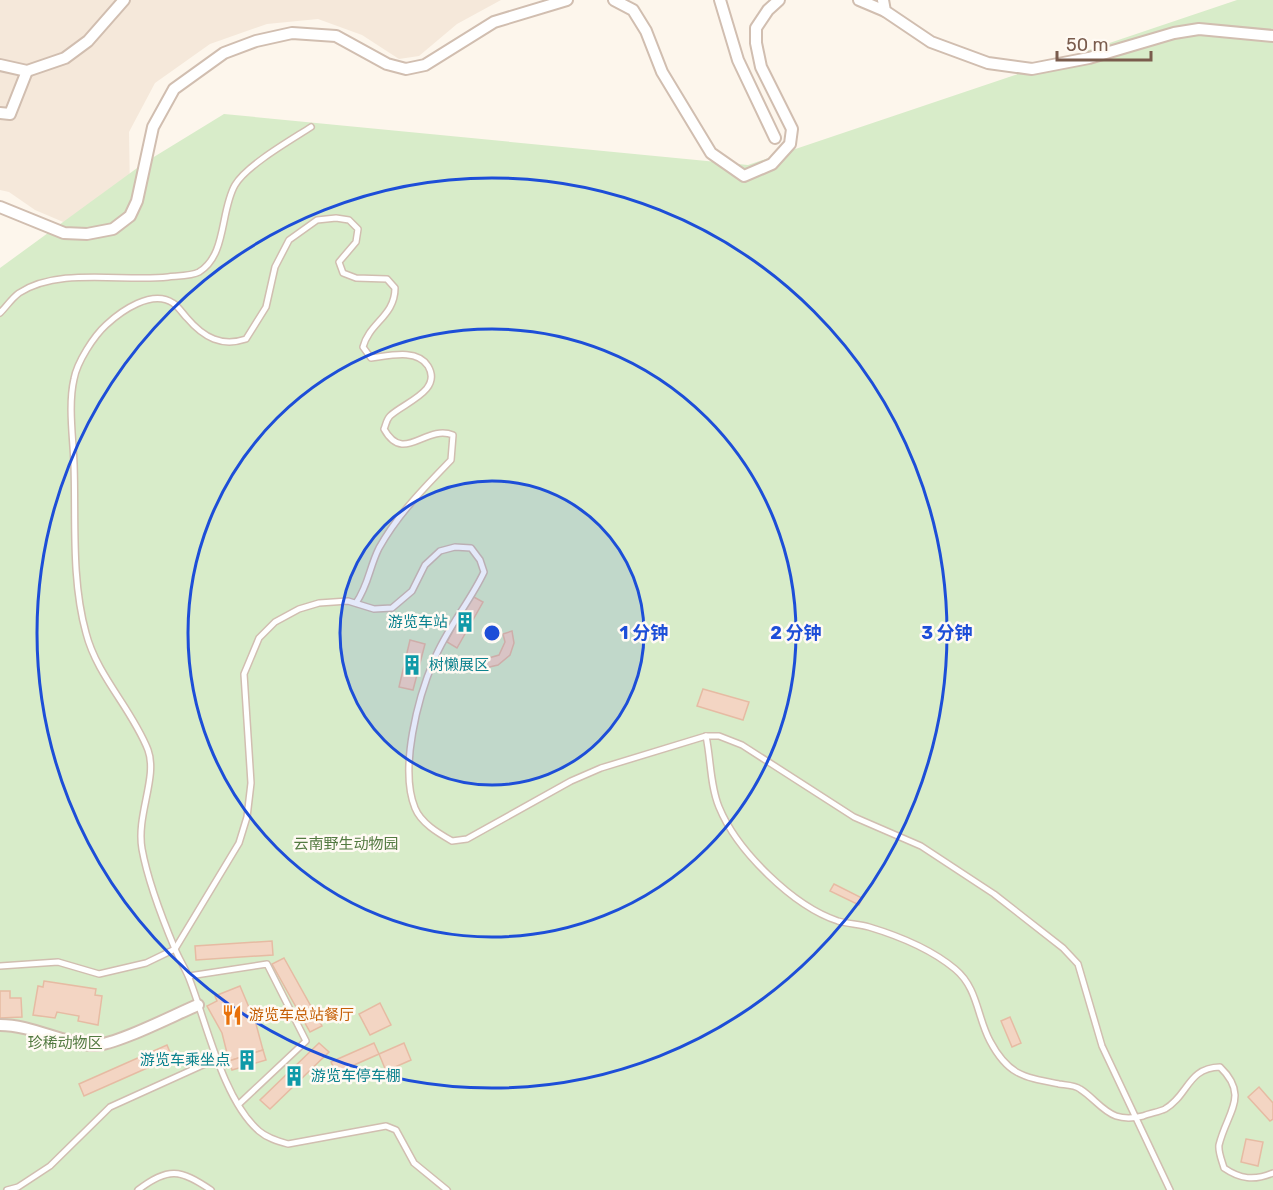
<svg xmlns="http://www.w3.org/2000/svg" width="1273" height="1190" viewBox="0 0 1273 1190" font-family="Rubik,'Noto Sans SC',sans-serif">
<rect width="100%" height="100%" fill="#fdf6ec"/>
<path fill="#f5e8da" d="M 0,0 L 501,0 L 457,24 L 419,56 L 399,59 L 362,35 L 318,19 L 267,24 L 210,44 L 155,83 L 129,132 L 130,193 L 68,224 L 35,210 L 9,192 L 0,190 Z"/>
<path fill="#d8ecc9" d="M 1237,0 L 1273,0 L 1273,1190 L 0,1190 L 0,268 L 144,163 L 224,114 L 748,165 Z"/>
<g fill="#f3d5c3" stroke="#e6bba3" stroke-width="1.5">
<path d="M 472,596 L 483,602 L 457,648 L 447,642 Z"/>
<path d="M 512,631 L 514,643 L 510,655 L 498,665 L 485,668 L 485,659 L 499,655 L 505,642 L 503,634 Z"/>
<path d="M 410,640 L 425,644 L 413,690 L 399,687 Z"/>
<path d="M 703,689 L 749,702 L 743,720 L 697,706 Z"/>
<path d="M 834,884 L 862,898 L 859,905 L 830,891 Z"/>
<path d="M 272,941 L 273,955 L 196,960 L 195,946 Z"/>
<path d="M 284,958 L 322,1026 L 310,1032 L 272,964 Z"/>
<path d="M 44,981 L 96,989 L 95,995 L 102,996 L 98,1025 L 78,1021 L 79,1016 L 57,1012 L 55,1018 L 33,1015 L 38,986 L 43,987 Z"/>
<path d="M 240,986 L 256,1024 L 263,1050 L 229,1061 L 222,1033 L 207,1006 L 217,1001 L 215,996 Z"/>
<path d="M 0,991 L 10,991 L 10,998 L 21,998 L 22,1017 L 0,1018 Z"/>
<path d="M 380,1003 L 391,1025 L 370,1035 L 359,1014 Z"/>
<path d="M 1010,1017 L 1021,1043 L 1012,1047 L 1001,1021 Z"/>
<path d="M 319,1043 L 329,1052 L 270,1109 L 260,1100 Z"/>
<path d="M 374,1043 L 379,1054 L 336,1073 L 331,1062 Z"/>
<path d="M 404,1043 L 411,1060 L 386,1071 L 379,1054 Z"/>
<path d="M 167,1045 L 172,1057 L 84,1096 L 79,1084 Z"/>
<path d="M 263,1050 L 266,1060 L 232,1070 L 229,1061 Z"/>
<path d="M 1259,1087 L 1273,1103 L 1273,1119 L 1270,1121 L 1248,1097 Z"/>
<path d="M 1246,1139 L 1263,1142 L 1258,1166 L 1241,1162 Z"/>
</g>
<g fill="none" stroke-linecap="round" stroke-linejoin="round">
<g stroke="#d1beb0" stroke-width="8">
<g id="lane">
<path d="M 0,313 C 6,307 12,298 19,293 C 59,267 122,282 168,277 C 176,276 192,276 199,272 C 227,255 220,211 235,185 C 247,165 291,140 311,127"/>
<path d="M 356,603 C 369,584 369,568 379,548 C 398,514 424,488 451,460 L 453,435 C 425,424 404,465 384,429 C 386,425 386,420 390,416 C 403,403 443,391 428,366 C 417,348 388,356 371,358 L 363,347 C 369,323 395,316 395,288 L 387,279 L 356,278 L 343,273 L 339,262 L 356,242 L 358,229 L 349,220 L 336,218 L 317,220 L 289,240 L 275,267 L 266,307 L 246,339 C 222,347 204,338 187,318 C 183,314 178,306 173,303 C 152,289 121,311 106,325 C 94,336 77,362 74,379 C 68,405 73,437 74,464 C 76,519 71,579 86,633 C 97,676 132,709 148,750 C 158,777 136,815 142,849 C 148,882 162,918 175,949 C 179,959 185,968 189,978 C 206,1021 223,1100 259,1131 C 267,1138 277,1141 288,1144 L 386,1126 L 396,1130 L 414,1163 L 447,1190"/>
<path d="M 706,736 C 711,760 710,785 719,807 C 737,851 793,906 838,921 C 848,924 859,924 869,927 C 899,936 931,949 955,969 C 978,988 977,1017 990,1041 C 1008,1075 1023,1077 1059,1084 C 1065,1085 1075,1085 1080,1089 C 1093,1097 1102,1111 1116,1116 C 1125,1119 1135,1118 1143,1116 C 1150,1113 1159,1112 1165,1109 C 1189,1095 1187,1068 1220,1067 C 1250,1096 1227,1112 1219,1145 C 1218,1152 1222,1161 1224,1168 C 1240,1179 1254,1181 1273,1173"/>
<path d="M 0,966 L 58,962 L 99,974 L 146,963 L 175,949 L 239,843 L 247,817 L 251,783 L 244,674 L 259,638 L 275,622 L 299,609 L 319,603 L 348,601 L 374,609 L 392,608 L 412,591 L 425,565 L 440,551 L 455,547 L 471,548 L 480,560 L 484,572 C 470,602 447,628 434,660 C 418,697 399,769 415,808 C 421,823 438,833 452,841 L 467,839 L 571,781 L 601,768 L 706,736 L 719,736 L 742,745 L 854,817 L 921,846 L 994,894 L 1063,948 L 1078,964 L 1102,1046 L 1170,1190"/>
<path d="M 189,976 L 267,964 L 306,1041 L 239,1104"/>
<path d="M 7,1190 L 18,1187 L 50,1166 L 110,1107 L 216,1059"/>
<path d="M 138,1190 C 168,1167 180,1169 211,1190"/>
</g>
</g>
<g stroke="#d1beb0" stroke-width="14">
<g id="street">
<path d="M 614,0 L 633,10 L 646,31 L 662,72 L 711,153 L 744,176 L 772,164 L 790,144 L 792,129 L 761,67 L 756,43 L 756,28 L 768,10 L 779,0"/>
<path d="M 720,0 L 738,60 L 775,138"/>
<path d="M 859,0 L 885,11"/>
<path d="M 883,0 L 885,11 L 931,42 L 988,63 L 1032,69 L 1089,58 L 1174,33 L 1199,29 L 1273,36"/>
<path d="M 0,65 L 27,71 L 65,58 L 88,41 L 124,0"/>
<path d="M 0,113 L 10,114 L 27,71"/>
<path d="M 0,207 L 64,233 L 87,234 L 113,229 L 130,216 L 137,201 L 153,127 L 174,89 L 224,53 L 256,41 L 292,33 L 336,36 L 387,64 L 406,69 L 425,65 L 494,22 L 567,0"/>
<path d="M 0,1025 C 33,1025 62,1044 95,1045 C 116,1045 176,1014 198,1005"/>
</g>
</g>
<use href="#lane" stroke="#fff" stroke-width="5"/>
<use href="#street" stroke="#fff" stroke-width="10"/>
</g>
<circle cx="492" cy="633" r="152" fill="#1d4ed8" fill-opacity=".12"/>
<g fill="none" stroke="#1d4ed8" stroke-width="3">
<circle cx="492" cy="633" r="152"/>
<circle cx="492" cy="633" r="304"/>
<circle cx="492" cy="633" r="455"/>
</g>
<defs>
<g id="building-bare" transform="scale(1.62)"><path d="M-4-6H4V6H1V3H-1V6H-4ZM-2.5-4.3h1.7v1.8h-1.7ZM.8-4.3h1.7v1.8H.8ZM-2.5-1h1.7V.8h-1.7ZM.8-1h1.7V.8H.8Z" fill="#0f9aa8" stroke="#fffaf3" stroke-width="2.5" paint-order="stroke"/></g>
<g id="restaurant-bare" transform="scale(1.62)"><path d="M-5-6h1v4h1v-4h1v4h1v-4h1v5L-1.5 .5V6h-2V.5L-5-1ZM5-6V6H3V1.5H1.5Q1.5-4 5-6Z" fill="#e8710a" stroke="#fffaf3" stroke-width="2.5" paint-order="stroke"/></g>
</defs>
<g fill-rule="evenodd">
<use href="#building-bare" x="465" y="622"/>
<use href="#building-bare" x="412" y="665"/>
<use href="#restaurant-bare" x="232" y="1015"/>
<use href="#building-bare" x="247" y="1060"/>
<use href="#building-bare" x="294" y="1076"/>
</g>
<g text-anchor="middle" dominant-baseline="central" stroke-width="5" stroke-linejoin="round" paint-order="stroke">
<g font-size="15" fill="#0d838f" stroke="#fffaf3" text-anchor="end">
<text x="448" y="622">游览车站</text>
<text x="429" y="665" text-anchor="start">树懒展区</text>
<text x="230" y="1060">游览车乘坐点</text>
<text x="311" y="1076" text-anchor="start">游览车停车棚</text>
</g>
<g font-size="15" fill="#537a41" stroke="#fffaf3">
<text x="346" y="844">云南野生动物园</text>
<text x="65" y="1043">珍稀动物区</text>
</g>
<g font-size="15" fill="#c56008" stroke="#fffaf3" text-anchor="start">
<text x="249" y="1015">游览车总站餐厅</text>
</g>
</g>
<circle cx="492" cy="633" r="9" fill="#1d4ed8" stroke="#fffaf3" stroke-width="3"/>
<g font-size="18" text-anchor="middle" font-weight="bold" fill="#1d4ed8" stroke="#fffaf3" stroke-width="5" stroke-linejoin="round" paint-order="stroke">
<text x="644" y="639">1 分钟</text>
<text x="796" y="639">2 分钟</text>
<text x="947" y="639">3 分钟</text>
</g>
<path d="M1057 51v9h94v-9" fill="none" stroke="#7a5c4d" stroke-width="3"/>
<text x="1066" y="51" font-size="18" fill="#7a5c4d" stroke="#fffaf3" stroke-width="4.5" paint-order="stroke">50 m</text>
</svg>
